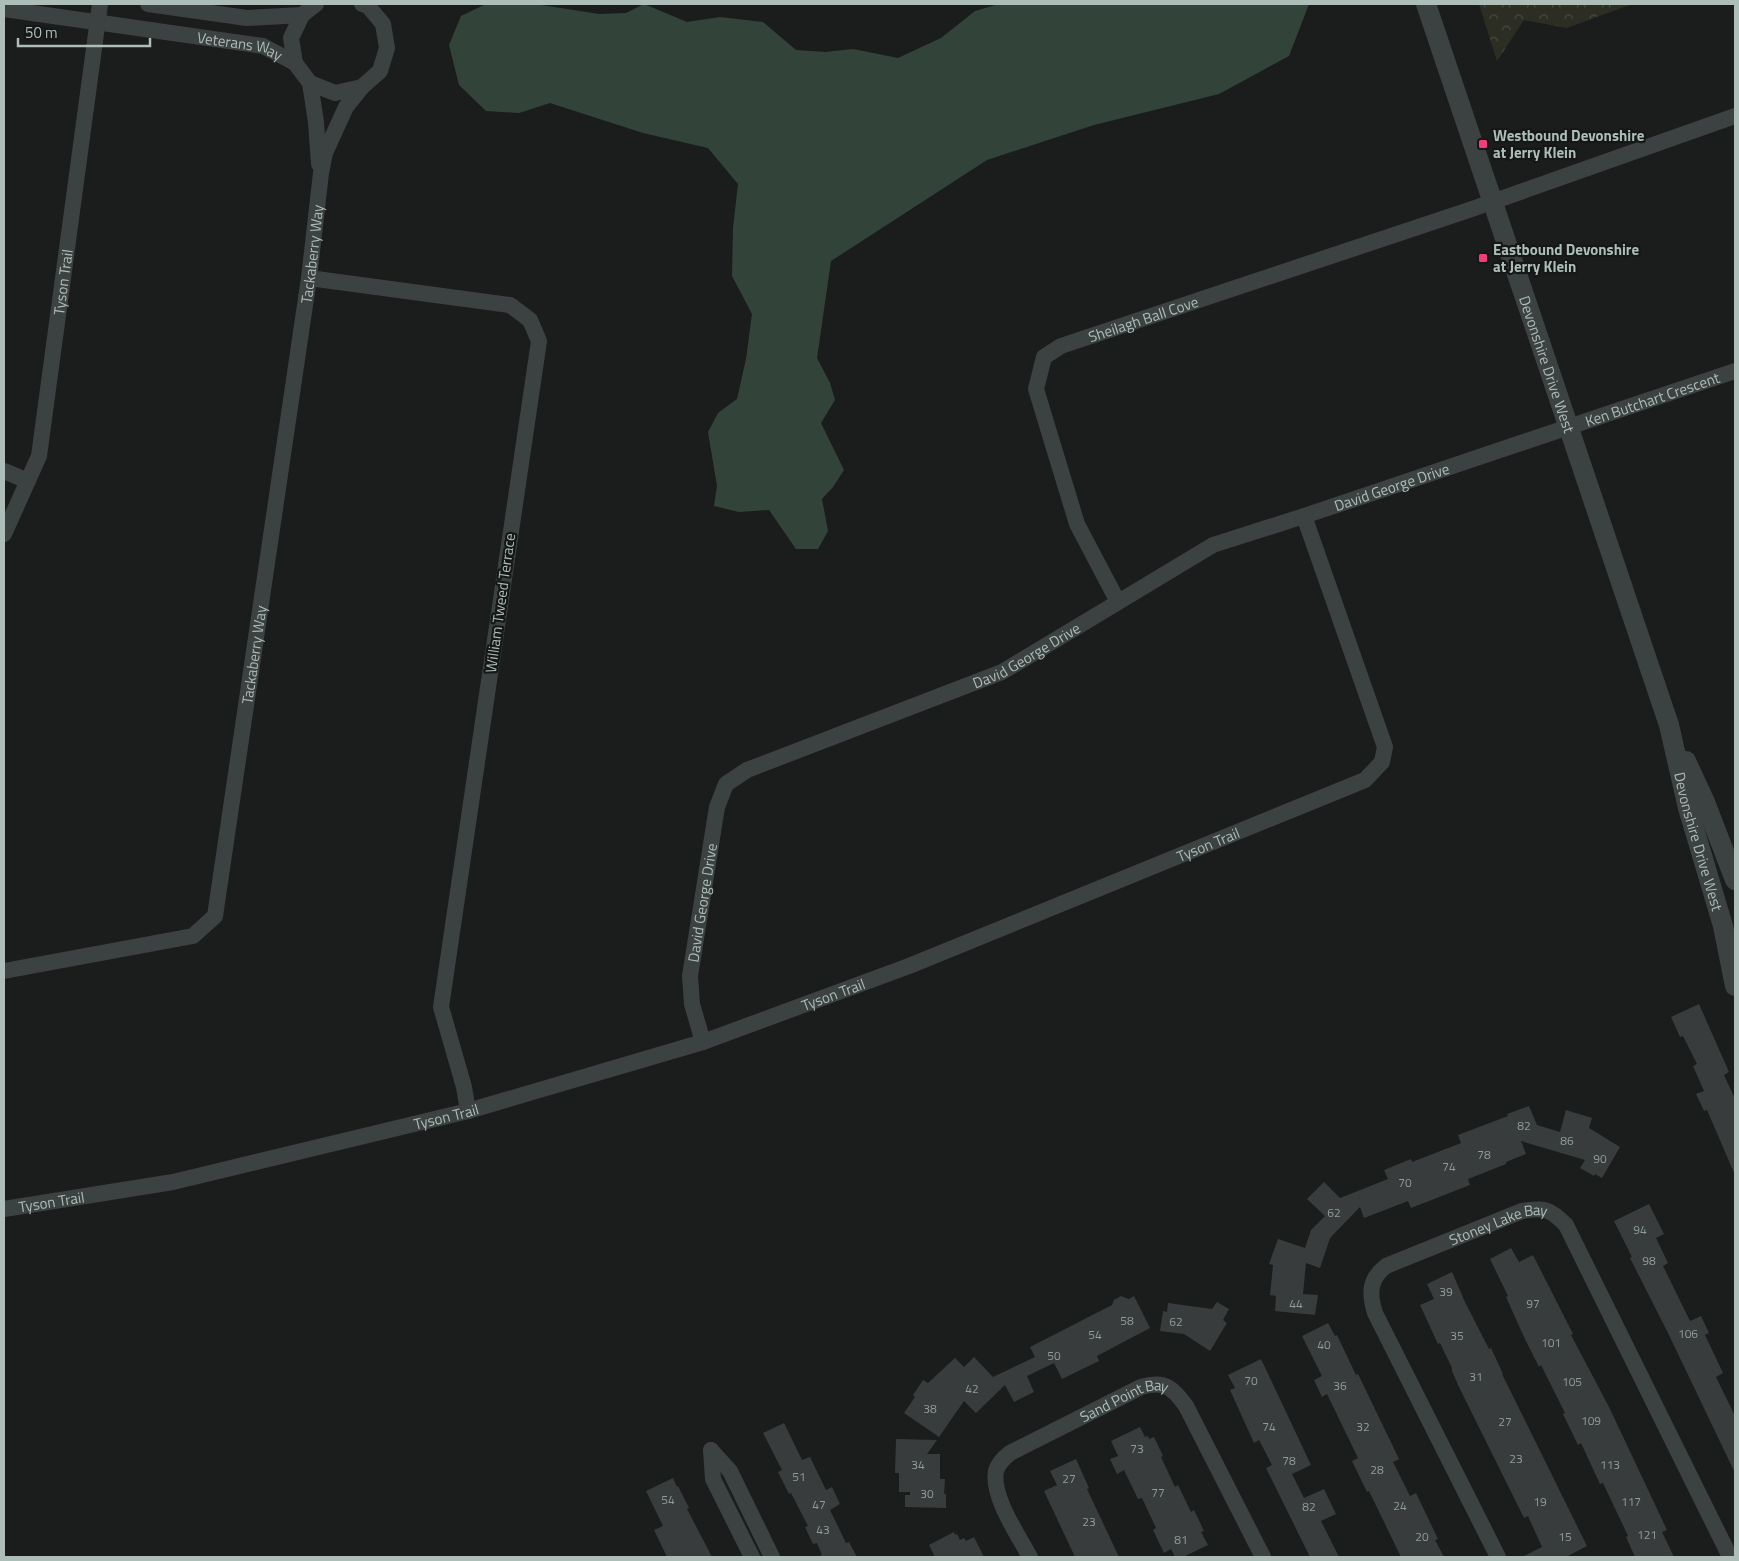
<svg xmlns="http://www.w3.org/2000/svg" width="1739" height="1561" viewBox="0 0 1739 1561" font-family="'Titillium Web',sans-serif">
<defs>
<pattern id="park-crowns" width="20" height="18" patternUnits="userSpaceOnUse" patternTransform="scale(1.25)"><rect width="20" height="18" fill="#2c2e24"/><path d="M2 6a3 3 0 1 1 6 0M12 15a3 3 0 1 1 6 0" fill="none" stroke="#484a42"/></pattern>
</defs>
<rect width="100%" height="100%" fill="#1b1d1d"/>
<path fill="url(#park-crowns)" d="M 1479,4 L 1632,4 L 1567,28 L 1524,20 L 1497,61 Z"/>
<path fill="#32443a" d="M 486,4 L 535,4 L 599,14 L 626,13 L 644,4 L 687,22 L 720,17 L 763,22 L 796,50 L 825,52 L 853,49 L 898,58 L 941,38 L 975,11 L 999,4 L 1309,4 L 1289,56 L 1219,94 L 1094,125 L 987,160 L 831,261 L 817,358 L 830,383 L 835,400 L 821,423 L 844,470 L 833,487 L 822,499 L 828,531 L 818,549 L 796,549 L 769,510 L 739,512 L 714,506 L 717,486 L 708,432 L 718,413 L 737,399 L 746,359 L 752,314 L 732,276 L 733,228 L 738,184 L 708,148 L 643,133 L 550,103 L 519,113 L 486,111 L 459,85 L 449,45 L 461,16 Z"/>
<g fill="#383c3c">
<path d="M 1699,1004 L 1729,1072 L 1724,1075 L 1735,1099 L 1735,1175 L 1707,1110 L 1704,1111 L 1696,1094 L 1704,1091 L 1693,1066 L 1697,1064 L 1683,1036 L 1680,1037 L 1671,1017 Z"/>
<path d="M 1529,1106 L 1537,1125 L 1560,1132 L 1566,1110 L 1592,1118 L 1589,1128 L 1620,1147 L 1602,1178 L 1595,1174 L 1594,1176 L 1580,1168 L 1585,1160 L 1521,1141 L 1526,1154 L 1506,1162 L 1506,1164 L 1468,1179 L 1470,1185 L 1411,1208 L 1408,1201 L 1364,1218 L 1360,1207 L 1330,1238 L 1320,1268 L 1306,1263 L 1303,1294 L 1318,1295 L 1315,1315 L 1275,1311 L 1276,1296 L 1270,1295 L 1273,1265 L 1269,1264 L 1278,1239 L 1305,1248 L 1311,1230 L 1325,1216 L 1307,1199 L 1324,1182 L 1340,1198 L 1388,1179 L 1384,1170 L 1411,1159 L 1412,1162 L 1461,1143 L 1458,1135 L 1508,1116 L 1507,1114 Z"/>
<path d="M 1649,1204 L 1664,1234 L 1656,1238 L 1668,1263 L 1663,1266 L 1690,1321 L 1701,1316 L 1709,1333 L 1705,1335 L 1723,1373 L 1716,1377 L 1735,1416 L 1735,1473 L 1668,1333 L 1630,1258 L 1632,1257 L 1614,1221 Z"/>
<path d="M 1511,1248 L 1519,1262 L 1533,1255 L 1573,1334 L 1571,1335 L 1609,1407 L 1667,1530 L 1662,1532 L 1674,1557 L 1635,1557 L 1626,1537 L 1628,1536 L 1603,1483 L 1600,1484 L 1581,1443 L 1578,1445 L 1563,1414 L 1565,1413 L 1541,1365 L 1539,1367 L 1524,1337 L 1506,1297 L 1508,1296 L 1490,1259 Z"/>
<path d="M 1452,1272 L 1465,1302 L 1489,1349 L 1491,1348 L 1503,1374 L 1502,1374 L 1587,1546 L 1566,1557 L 1522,1557 L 1542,1547 L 1528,1516 L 1524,1518 L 1458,1385 L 1452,1371 L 1452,1368 L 1440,1343 L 1438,1344 L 1420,1305 L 1434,1299 L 1427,1284 Z"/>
<path d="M 1121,1296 L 1129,1299 L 1134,1296 L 1150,1328 L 1097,1356 L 1099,1361 L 1062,1379 L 1054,1363 L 1027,1376 L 1034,1392 L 1014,1402 L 1005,1385 L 976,1413 L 964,1401 L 939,1437 L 904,1413 L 915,1397 L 913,1395 L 923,1380 L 928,1383 L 955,1358 L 964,1367 L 974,1357 L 993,1377 L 1035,1357 L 1030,1347 L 1112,1305 L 1114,1300 Z"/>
<path d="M 1217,1302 L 1229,1309 L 1223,1320 L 1227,1323 L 1210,1351 L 1184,1334 L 1160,1331 L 1163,1311 L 1167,1312 L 1168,1303 L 1212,1309 Z"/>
<path d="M 1328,1323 L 1335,1336 L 1337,1335 L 1356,1375 L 1358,1374 L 1399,1459 L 1393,1462 L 1410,1496 L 1416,1493 L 1438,1539 L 1435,1540 L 1444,1557 L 1401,1557 L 1369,1491 L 1367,1492 L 1352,1461 L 1358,1458 L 1327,1394 L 1322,1397 L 1314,1380 L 1322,1376 L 1302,1336 Z"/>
<path d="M 1261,1359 L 1311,1465 L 1292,1474 L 1304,1498 L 1324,1489 L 1336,1514 L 1321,1521 L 1339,1557 L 1310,1557 L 1266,1468 L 1272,1465 L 1259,1440 L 1254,1443 L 1230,1390 L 1235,1388 L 1228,1375 Z"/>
<path d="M 784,1423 L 802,1460 L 810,1457 L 826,1490 L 832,1487 L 840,1504 L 830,1510 L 846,1543 L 849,1542 L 857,1557 L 817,1557 L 822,1555 L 817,1543 L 813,1544 L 805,1527 L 808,1526 L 791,1493 L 789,1494 L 778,1472 L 782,1470 L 763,1433 Z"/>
<path d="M 1140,1427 L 1145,1437 L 1148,1436 L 1149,1439 L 1154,1437 L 1163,1456 L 1161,1457 L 1175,1487 L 1178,1485 L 1191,1512 L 1194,1510 L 1204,1531 L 1201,1532 L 1208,1545 L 1183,1557 L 1175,1557 L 1171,1549 L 1164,1553 L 1153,1530 L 1156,1528 L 1142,1498 L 1138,1499 L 1124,1470 L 1117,1474 L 1110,1459 L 1118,1456 L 1111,1441 Z"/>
<path d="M 896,1439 L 937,1440 L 927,1454 L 940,1454 L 940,1479 L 945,1479 L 944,1494 L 946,1494 L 946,1508 L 905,1507 L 905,1495 L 910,1495 L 910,1492 L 899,1492 L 899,1473 L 895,1473 Z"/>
<path d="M 1076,1459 L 1089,1488 L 1087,1489 L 1119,1557 L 1075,1557 L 1044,1491 L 1057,1485 L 1050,1471 Z"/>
<path d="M 673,1478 L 677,1487 L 678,1486 L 689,1508 L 687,1509 L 712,1557 L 667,1557 L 654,1530 L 663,1526 L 646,1491 Z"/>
<path d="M 954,1532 L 955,1535 L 957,1534 L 960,1540 L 964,1538 L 966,1541 L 974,1537 L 984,1557 L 935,1557 L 929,1545 Z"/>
</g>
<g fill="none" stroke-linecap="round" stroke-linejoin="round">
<g stroke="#3c4241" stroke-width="16">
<path d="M 148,4 L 247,18 L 302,15"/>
<path d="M 316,4 L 302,15 L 291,38 L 295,63 L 310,83 L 335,93 L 362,87 L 380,71 L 387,48 L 383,24 L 368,6 L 362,4"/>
<path id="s1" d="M 4,9 L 263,46 L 295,63"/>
<path d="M 310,83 L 316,122 L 319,164"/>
<path d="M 309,278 L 510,305 L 530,320 L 539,341 L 441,1007 L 464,1087 L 468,1111"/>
<path d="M 4,471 L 28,481"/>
<path id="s2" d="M 4,534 L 39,456 L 100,4"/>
<path id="s3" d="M 1118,602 L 1077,524 L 1036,389 L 1044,357 L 1061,346 L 1472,209 L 1735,116"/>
<path id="s4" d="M 4,971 L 193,936 L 215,916 L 309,278 L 321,173 L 325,153 L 346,107 L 362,87"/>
<path id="s5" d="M 703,1042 L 692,1004 L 690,976 L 717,807 L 726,784 L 747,770 L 1002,672 L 1213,545 L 1304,516 L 1735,371"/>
<path id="s6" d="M 4,1209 L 173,1182 L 468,1111 L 703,1042 L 909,966 L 1365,780 L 1382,762 L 1385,747 L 1304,516"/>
<path d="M 711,1450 L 730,1471 L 772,1557"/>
<path d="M 711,1450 L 713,1479 L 752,1557"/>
<path id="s7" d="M 1030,1557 C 1018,1535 991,1496 996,1471 C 998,1463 1004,1458 1010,1453 L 1141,1387 C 1165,1380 1173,1388 1186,1406 L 1263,1557"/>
<path id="s8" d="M 1498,1557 L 1375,1313 C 1369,1294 1369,1279 1386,1266 L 1522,1211 C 1545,1207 1550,1209 1566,1225 L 1730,1557"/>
</g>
<g stroke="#3c4241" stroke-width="20">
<path id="s9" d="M 1426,4 L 1669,725 L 1688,808 L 1723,926 L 1735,986"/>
<path d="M 1686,761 L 1705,802 L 1735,880"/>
</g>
</g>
<g fill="#f53b78" stroke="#161818" stroke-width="2">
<rect x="1478" y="139" width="10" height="10" rx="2.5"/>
<rect x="1478" y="253" width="10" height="10" rx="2.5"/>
</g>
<g text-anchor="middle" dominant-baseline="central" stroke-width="4.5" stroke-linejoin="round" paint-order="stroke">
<g font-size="12" fill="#909d99">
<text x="1524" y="1125">82</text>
<text x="1567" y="1140">86</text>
<text x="1484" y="1154">78</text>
<text x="1600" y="1158">90</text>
<text x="1449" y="1166">74</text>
<text x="1405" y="1182">70</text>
<text x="1334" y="1212">62</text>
<text x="1640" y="1229">94</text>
<text x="1649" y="1260">98</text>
<text x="1446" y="1291">39</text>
<text x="1296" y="1303">44</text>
<text x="1533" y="1303">97</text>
<text x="1127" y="1320">58</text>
<text x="1176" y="1321">62</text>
<text x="1688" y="1333">106</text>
<text x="1095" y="1334">54</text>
<text x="1457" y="1335">35</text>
<text x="1551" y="1342">101</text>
<text x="1324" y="1344">40</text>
<text x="1054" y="1355">50</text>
<text x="1476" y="1376">31</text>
<text x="1251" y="1380">70</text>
<text x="1572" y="1381">105</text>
<text x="1340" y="1385">36</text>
<text x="972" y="1388">42</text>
<text x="930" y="1408">38</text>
<text x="1591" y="1420">109</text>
<text x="1505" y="1421">27</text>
<text x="1269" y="1426">74</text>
<text x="1363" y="1426">32</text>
<text x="1137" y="1448">73</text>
<text x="1516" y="1458">23</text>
<text x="1289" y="1460">78</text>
<text x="918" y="1464">34</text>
<text x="1610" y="1464">113</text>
<text x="1377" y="1469">28</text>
<text x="799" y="1476">51</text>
<text x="1069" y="1478">27</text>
<text x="1158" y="1492">77</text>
<text x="927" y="1493">30</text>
<text x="668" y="1499">54</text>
<text x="1540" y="1501">19</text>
<text x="1631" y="1501">117</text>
<text x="819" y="1504">47</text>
<text x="1400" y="1505">24</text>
<text x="1309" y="1506">82</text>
<text x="1089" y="1521">23</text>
<text x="823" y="1529">43</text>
<text x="1647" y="1534">121</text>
<text x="1422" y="1536">20</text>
<text x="1565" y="1536">15</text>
<text x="1181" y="1539">81</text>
</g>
<g font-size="15" fill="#adbdb8" stroke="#161818">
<text stroke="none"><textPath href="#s1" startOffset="239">Veterans Way</textPath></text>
<text stroke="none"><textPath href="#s4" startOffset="891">Tackaberry Way</textPath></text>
<text stroke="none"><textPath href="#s2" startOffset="261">Tyson Trail</textPath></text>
<text stroke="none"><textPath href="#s3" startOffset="369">Sheilagh Ball Cove</textPath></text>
<text stroke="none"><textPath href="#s9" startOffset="380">Devonshire Drive West</textPath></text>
<text stroke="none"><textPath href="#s5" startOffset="1271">Ken Butchart Crescent</textPath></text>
<text stroke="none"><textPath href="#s5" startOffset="996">David George Drive</textPath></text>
<text transform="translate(500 603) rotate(-82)">William Tweed Terrace</text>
<text stroke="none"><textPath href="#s5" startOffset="591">David George Drive</textPath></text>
<text stroke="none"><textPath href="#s4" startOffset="486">Tackaberry Way</textPath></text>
<text stroke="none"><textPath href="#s9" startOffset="881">Devonshire Drive West</textPath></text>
<text stroke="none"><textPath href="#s6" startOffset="1262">Tyson Trail</textPath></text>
<text stroke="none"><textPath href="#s5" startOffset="142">David George Drive</textPath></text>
<text stroke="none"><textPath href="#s6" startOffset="858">Tyson Trail</textPath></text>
<text stroke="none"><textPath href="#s6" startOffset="452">Tyson Trail</textPath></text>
<text stroke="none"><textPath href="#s6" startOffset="48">Tyson Trail</textPath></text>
<text stroke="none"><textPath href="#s8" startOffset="446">Stoney Lake Bay</textPath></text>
<text stroke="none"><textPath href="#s7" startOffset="244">Sand Point Bay</textPath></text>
</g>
<g font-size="15" font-weight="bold" fill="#adbdb8" stroke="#161818" text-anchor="start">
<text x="1493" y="135">Westbound Devonshire<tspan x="1493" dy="17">at Jerry Klein</tspan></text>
<text x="1493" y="249">Eastbound Devonshire<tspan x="1493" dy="17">at Jerry Klein</tspan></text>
</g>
</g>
<rect width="1739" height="1561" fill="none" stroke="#adbdb8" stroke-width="10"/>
<path d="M18 38v8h132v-8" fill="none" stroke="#adbdb8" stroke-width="2.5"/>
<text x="25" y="38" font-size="15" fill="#adbdb8" stroke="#161818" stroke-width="4" paint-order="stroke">50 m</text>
</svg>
